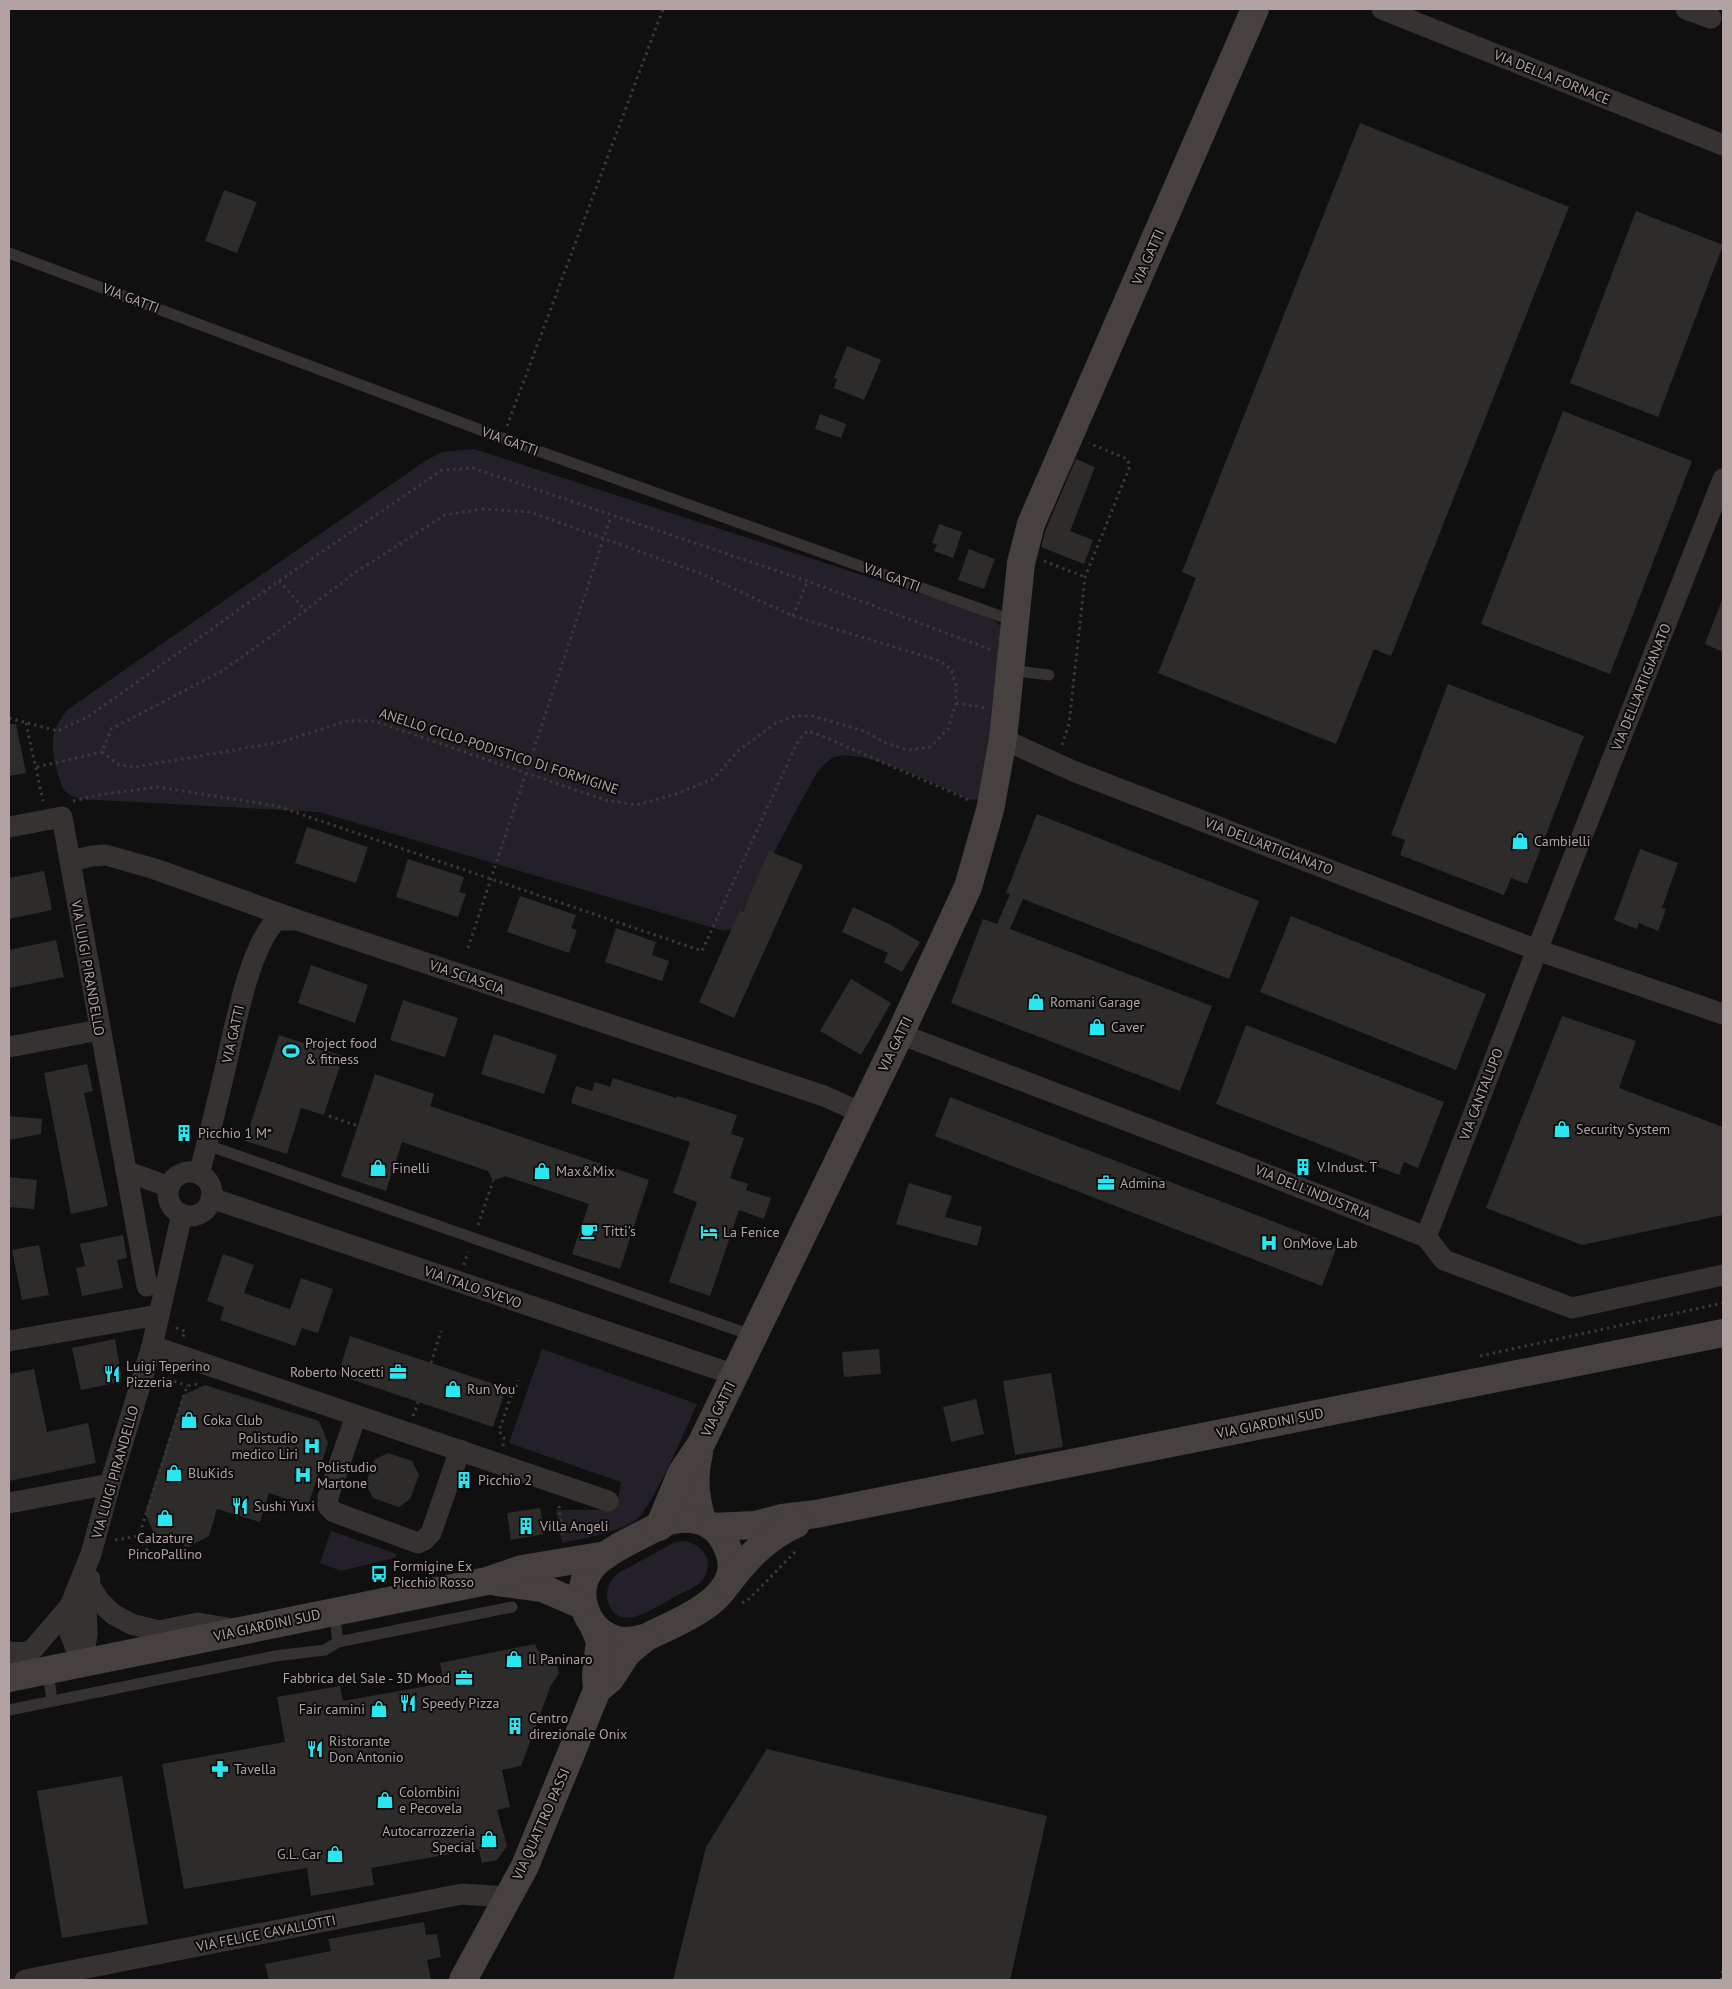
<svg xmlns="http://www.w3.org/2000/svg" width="1732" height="1989" viewBox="0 0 1732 1989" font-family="'PT Sans',sans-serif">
<rect width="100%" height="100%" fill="#111010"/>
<g fill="#242029">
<path d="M 474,449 L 985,615 C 997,621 1003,626 1007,640 L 981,797 L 974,800 L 968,799 C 940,787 863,747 835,757 C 825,761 819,770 813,779 L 737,922 L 734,928 L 724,931 L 319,812 L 79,799 C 74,797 69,795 65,791 C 57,779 50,747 54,734 C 56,725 61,718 67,710 L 425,461 L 442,452 Z"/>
<path d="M 542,1349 L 697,1404 C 687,1426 652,1509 636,1520 C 614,1534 587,1537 562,1543 L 556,1510 L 604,1510 L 617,1507 L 621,1482 L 509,1443 Z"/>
<path d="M 331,1531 L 397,1554 L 395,1558 L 341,1571 L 320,1563 Z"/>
<path d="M 683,1541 C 702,1543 716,1561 703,1579 C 697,1588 683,1592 674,1597 C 656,1607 619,1635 608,1602 C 605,1591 609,1582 617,1574 L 675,1542 Z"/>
</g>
<g fill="#2d2c2b">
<path d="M 1360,123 L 1569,207 L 1391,656 L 1374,649 L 1336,744 L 1158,673 L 1196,578 L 1182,572 Z"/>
<path d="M 224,190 L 257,202 L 237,253 L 205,241 Z"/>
<path d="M 1636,211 L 1723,245 L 1658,417 L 1570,383 Z"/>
<path d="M 847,346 L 881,360 L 864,400 L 834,388 L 837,379 L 834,378 Z"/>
<path d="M 1563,411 L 1692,461 L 1610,674 L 1481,624 Z"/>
<path d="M 820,414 L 846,424 L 841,438 L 815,429 Z"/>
<path d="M 1076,459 L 1095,467 L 1070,531 L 1093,540 L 1084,564 L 1041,547 L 1046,529 Z"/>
<path d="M 939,524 L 962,532 L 953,558 L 934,551 L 937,544 L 932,543 Z"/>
<path d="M 969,549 L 995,559 L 984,589 L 958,580 Z"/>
<path d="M 1722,600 L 1723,601 L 1723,652 L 1705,644 Z"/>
<path d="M 1448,684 L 1584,736 L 1527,884 L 1511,878 L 1504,895 L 1400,855 L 1405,840 L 1391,835 Z"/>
<path d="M 9,724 L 16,724 L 26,773 L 9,776 Z"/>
<path d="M 1037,814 L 1259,901 L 1229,979 L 1023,899 L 1010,929 L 1212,1006 L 1180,1091 L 951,1003 L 983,919 L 997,924 L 1010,894 L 1006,893 Z"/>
<path d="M 307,827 L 368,847 L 356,883 L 295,863 Z"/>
<path d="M 1640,849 L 1678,863 L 1662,908 L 1666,909 L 1658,931 L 1639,923 L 1637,929 L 1614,920 Z"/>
<path d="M 769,851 L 803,865 L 734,1018 L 699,1002 L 740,910 L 743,912 Z"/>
<path d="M 408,859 L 464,877 L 459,892 L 466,894 L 458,917 L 396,897 Z"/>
<path d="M 44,871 L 52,910 L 9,919 L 9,878 Z"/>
<path d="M 520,896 L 576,915 L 571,928 L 577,930 L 569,953 L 507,932 Z"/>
<path d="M 853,907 L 889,924 L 920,942 L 902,972 L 884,962 L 888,953 L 842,932 Z"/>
<path d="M 1291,916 L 1486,994 L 1456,1070 L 1260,992 Z"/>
<path d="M 616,928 L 656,942 L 652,955 L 669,961 L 662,981 L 605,962 Z"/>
<path d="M 56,940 L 64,977 L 9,988 L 9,950 Z"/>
<path d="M 311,965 L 368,985 L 355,1023 L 298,1003 Z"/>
<path d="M 851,979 L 891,1003 L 861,1055 L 820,1031 Z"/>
<path d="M 403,1000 L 458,1018 L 445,1057 L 390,1040 Z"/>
<path d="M 1562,1016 L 1636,1041 L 1619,1088 L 1723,1127 L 1723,1215 L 1582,1245 L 1486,1208 Z"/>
<path d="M 1246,1025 L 1444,1102 L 1418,1168 L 1404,1162 L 1399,1175 L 1216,1104 Z"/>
<path d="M 494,1034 L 557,1055 L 544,1094 L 481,1074 Z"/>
<path d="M 279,1035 L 343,1056 L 324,1115 L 301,1108 L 287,1154 L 245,1141 Z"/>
<path d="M 87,1064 L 93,1091 L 84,1093 L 108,1206 L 71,1214 L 44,1073 Z"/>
<path d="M 375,1074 L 434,1094 L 430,1106 L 649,1180 L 620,1269 L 572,1254 L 589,1204 L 505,1176 L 493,1181 L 488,1171 L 402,1142 L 386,1191 L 341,1176 Z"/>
<path d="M 613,1078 L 676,1098 L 677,1096 L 737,1115 L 731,1134 L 744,1138 L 730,1178 L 748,1184 L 746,1190 L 771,1198 L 764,1219 L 739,1210 L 710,1296 L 669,1282 L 697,1202 L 673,1193 L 690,1142 L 571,1103 L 576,1086 L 592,1091 L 595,1082 L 610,1087 Z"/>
<path d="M 950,1097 L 1337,1246 L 1322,1286 L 935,1136 Z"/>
<path d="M 9,1116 L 42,1119 L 41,1134 L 9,1140 Z"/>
<path d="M 9,1177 L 37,1180 L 34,1209 L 9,1207 Z"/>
<path d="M 909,1183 L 952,1196 L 945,1217 L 982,1227 L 977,1246 L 896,1224 Z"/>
<path d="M 123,1235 L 127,1258 L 117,1260 L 123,1288 L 82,1296 L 76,1268 L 85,1266 L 80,1244 Z"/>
<path d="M 39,1245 L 49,1295 L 22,1300 L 12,1250 Z"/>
<path d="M 223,1254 L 254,1265 L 244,1293 L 290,1309 L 301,1278 L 333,1289 L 318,1333 L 302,1328 L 295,1346 L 220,1320 L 224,1307 L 207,1301 Z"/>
<path d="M 350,1336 L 506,1388 L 493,1427 L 338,1375 Z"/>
<path d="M 115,1339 L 121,1373 L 120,1379 L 115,1383 L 81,1390 L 72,1348 Z"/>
<path d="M 879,1349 L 881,1374 L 844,1377 L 842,1352 Z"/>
<path d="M 34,1369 L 47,1432 L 88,1423 L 96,1463 L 9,1481 L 9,1374 Z"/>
<path d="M 1051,1373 L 1063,1447 L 1015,1455 L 1003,1381 Z"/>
<path d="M 205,1385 L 319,1421 L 328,1443 L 308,1506 L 269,1493 L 260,1522 L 217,1509 L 209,1536 L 188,1547 L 155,1536 L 145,1513 L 183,1395 Z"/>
<path d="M 976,1399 L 984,1434 L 951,1442 L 943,1407 Z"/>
<path d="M 388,1453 L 412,1461 L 419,1475 L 410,1499 L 399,1507 L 373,1498 L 366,1484 L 374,1460 Z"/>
<path d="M 540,1508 L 545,1534 L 511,1540 L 507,1513 Z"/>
<path d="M 535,1644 L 538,1651 L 549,1655 L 555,1659 L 559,1673 L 551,1685 L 521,1766 L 502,1770 L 510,1807 L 497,1810 L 507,1846 L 497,1860 L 482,1863 L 479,1849 L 371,1868 L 374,1885 L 311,1896 L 307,1868 L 184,1889 L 162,1764 L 285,1742 L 277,1697 L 340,1686 L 343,1701 L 444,1683 L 440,1663 Z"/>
<path d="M 767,1749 L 1047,1816 L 1010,1980 L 673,1980 L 706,1847 Z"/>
<path d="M 122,1776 L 148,1924 L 62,1938 L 37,1791 Z"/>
<path d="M 424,1922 L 426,1935 L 437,1934 L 441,1957 L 427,1960 L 431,1980 L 269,1980 L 265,1964 L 331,1951 L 328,1939 Z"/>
</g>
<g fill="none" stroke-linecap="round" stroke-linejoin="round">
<g stroke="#3d3737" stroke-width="3" stroke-dasharray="2.5 4" stroke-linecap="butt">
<path d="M 507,426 L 663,9"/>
<path d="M 482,509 L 530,512 L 702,574 L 793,616 L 940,661 L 951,669 L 956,685 L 956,703 L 948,729 L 930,747 L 907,750 L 886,743 L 864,731 L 813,716 L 795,716 L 776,723 L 738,751 L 713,779 L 673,795 L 636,805 L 605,800 L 374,721 L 347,721 L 281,742 L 135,767 L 119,765 L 102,752 L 111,729 L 222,671 L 273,635 L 356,572 L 445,515 Z"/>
<path d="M 1044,561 L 1085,577"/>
<path d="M 279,581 L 306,611"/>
<path d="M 793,616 L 807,582"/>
<path d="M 956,703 L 985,708"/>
<path d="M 9,718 L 58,731 L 88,717 L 279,581 L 442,470 L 473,468 L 807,581 L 989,649 L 989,651"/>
<path d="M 26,723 L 43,801"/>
<path d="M 1062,745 L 1069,724 L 1085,577 L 1130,466 L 1127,459 L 1089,443"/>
<path d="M 37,767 L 102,752"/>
<path d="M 73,801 L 104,794 L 158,787 L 277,806 L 702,951 L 797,743 L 807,731 L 820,735 L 969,800"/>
<path d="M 468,948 L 611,516"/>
<path d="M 329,1116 L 358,1126"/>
<path d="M 478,1225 L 493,1181"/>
<path d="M 464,1265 L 468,1252"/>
<path d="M 176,1328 L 185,1331 L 183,1337"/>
<path d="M 1480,1356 L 1723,1303"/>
<path d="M 431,1363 L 441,1331"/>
<path d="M 172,1372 L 169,1379 L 187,1386"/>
<path d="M 413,1416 L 418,1402"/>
<path d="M 503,1446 L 504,1438 L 499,1431 L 513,1390 L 516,1389 L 518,1380"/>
<path d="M 559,1506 L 563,1539"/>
<path d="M 115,1540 L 139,1536"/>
<path d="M 145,1557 L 147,1550 L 139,1536 L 187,1386 L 198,1384"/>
<path d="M 742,1603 L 749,1599 L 795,1552"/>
<path d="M 1721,1980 L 1723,1969"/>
</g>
<g stroke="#363231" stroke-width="11">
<path d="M 9,253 L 502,438 L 1014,621"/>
<path d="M 1009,670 L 1049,675"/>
<path d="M 207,1145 L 754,1336"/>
<path d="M 334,1611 L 338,1642"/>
<path d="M 9,1647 L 32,1648"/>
<path d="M 48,1671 L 52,1701"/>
<path d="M 9,1710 L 275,1656 L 325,1650 L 338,1642 L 512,1607"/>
</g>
<g stroke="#363231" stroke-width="21">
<path d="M 1382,9 L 1723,145"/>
<path d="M 1686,9 L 1711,18"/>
<path d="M 1003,739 L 1073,771 L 1537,950 L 1723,1014"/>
<path d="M 9,827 L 62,817 L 147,1286"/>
<path d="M 70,861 L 92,856 L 106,855 L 155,869 L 297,920 L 824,1096 L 862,1113"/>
<path d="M 900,1034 L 1235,1162 L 1426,1237 L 1444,1260 L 1572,1308 L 1723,1275"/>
<path d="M 9,1047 L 99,1030"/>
<path d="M 126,1171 L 169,1187"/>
<circle cx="190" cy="1194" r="22"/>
<path d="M 199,1174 C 208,1141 216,1107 224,1074 C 233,1036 249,945 277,920 L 296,920"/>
<path d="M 211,1198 L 735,1375"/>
<path d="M 1426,1237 L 1537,950 L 1723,479"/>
<path d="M 9,1341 L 158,1315"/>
<path d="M 152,1346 L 608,1501"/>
<path d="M 356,1416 L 328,1497 L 328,1506 L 334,1512 L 418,1543 L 424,1540 L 431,1533 L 460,1450"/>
<path d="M 9,1503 L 110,1484"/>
<path d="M 90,1586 L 100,1602 L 113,1614 L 131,1624 L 159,1631 L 198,1623 L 233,1629"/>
<path d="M 82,1664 L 68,1628 L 70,1606 L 91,1554 L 110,1484 L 152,1346 L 182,1214"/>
<path d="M 82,1664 L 87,1635 L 86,1604 L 90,1579"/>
<path d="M 9,1668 L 34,1648 L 70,1606"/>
<path d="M 25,1980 L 462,1894 L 507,1897"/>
</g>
<g stroke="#46403f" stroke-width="28">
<path d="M 699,1453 C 693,1480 695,1494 702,1521"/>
<path d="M 680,1519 C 697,1518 714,1523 723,1539 C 757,1594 682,1619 645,1638 C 634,1641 622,1643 611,1638 C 584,1627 573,1590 592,1567 C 607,1549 648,1533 668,1521 Z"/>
<path d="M 659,1527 L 682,1472 L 701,1444 L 900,1034 L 968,887 L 990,810 L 1003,739 L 1021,563 L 1031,524 L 1255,9"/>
<path d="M 712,1527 L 755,1525 L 782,1518 L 816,1514 L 1723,1333"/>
<path d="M 497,1582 L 542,1588 L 584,1606"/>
<path d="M 728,1583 C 747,1558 767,1537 796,1524"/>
<path d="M 9,1678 L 487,1581 L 522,1569 L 606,1555"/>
<path d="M 597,1690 L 610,1679 L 627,1653 L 645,1638"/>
<path d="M 463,1980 L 525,1866 L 597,1690 L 596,1675 L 600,1641 L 593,1625"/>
</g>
</g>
<defs>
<g id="shop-bare" transform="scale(1.35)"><path d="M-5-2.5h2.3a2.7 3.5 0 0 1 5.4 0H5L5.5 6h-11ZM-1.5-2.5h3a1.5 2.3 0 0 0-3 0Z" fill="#28e7f1" stroke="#0c0b0b" stroke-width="2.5" paint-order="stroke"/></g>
<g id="stadium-bare" transform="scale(1.35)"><path d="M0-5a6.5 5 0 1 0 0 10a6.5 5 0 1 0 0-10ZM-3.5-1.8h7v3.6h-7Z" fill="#28e7f1" stroke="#0c0b0b" stroke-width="2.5" paint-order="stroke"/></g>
<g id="building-bare" transform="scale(1.35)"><path d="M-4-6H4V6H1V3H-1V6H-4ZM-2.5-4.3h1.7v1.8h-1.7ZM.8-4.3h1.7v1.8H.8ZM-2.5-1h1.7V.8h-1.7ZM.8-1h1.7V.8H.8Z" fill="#28e7f1" stroke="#0c0b0b" stroke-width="2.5" paint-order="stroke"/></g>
<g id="office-bare" transform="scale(1.35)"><path d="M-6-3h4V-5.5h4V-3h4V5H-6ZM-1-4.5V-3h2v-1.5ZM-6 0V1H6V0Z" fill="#28e7f1" stroke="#0c0b0b" stroke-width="2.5" paint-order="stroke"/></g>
<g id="cafe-bare" transform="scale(1.35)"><path d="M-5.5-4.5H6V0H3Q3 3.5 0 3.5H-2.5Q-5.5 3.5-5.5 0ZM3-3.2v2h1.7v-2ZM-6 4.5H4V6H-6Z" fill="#28e7f1" stroke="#0c0b0b" stroke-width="2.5" paint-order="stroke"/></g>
<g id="hotel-bare" transform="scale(1.35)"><path d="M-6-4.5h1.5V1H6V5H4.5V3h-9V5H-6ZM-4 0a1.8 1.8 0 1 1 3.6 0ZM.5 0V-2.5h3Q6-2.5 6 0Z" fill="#28e7f1" stroke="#0c0b0b" stroke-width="2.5" paint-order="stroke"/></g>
<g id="hospital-bare" transform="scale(1.35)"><path d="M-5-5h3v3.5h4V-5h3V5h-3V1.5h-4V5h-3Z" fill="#28e7f1" stroke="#0c0b0b" stroke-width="2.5" paint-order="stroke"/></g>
<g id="restaurant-bare" transform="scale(1.35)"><path d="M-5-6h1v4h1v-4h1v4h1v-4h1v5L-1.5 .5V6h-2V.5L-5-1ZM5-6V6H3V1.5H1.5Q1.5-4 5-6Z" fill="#28e7f1" stroke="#0c0b0b" stroke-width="2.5" paint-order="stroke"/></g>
<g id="bus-bare" transform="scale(1.35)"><path d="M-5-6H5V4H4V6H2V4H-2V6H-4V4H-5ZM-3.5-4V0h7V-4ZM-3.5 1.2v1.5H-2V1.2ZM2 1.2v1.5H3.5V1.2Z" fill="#28e7f1" stroke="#0c0b0b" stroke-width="2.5" paint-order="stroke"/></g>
<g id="pharmacy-bare" transform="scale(1.35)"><path d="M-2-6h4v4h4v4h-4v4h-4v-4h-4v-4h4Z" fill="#28e7f1" stroke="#0c0b0b" stroke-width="2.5" paint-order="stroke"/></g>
</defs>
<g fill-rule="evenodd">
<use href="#shop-bare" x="1520" y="841"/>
<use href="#shop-bare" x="1036" y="1002"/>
<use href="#shop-bare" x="1097" y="1027"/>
<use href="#stadium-bare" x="291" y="1051"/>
<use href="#shop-bare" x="1562" y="1129"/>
<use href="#building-bare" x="184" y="1133"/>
<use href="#building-bare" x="1303" y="1167"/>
<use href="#shop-bare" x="378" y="1168"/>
<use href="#shop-bare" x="542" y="1171"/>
<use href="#office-bare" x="1106" y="1183"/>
<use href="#cafe-bare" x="589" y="1231"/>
<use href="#hotel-bare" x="709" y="1232"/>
<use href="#hospital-bare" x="1269" y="1243"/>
<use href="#office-bare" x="398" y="1372"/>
<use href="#restaurant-bare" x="112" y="1374"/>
<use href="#shop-bare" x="453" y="1389"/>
<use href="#shop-bare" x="189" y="1420"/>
<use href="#hospital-bare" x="312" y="1446"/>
<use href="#shop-bare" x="174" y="1473"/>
<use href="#hospital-bare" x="303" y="1475"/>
<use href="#building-bare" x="464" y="1480"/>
<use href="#restaurant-bare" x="240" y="1506"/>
<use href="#shop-bare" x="165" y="1518"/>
<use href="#building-bare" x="526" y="1526"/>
<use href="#bus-bare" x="379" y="1574"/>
<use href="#shop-bare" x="514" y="1659"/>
<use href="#office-bare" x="464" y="1678"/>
<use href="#restaurant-bare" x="408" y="1703"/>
<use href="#shop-bare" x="379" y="1709"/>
<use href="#building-bare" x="515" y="1726"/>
<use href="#restaurant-bare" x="315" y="1749"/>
<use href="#pharmacy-bare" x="220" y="1769"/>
<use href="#shop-bare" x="385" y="1800"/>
<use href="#shop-bare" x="489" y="1839"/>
<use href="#shop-bare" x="335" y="1854"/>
</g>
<g text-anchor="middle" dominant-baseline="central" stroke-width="4" stroke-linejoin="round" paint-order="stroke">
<g font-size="14" fill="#b2a2a1" stroke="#0c0b0b">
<text transform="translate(1552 77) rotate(22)">VIA DELLA FORNACE</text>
<text transform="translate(1148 257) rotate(-66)">VIA GATTI</text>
<text transform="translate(131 298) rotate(21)">VIA GATTI</text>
<text transform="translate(510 441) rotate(20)">VIA GATTI</text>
<text transform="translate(892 577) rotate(20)">VIA GATTI</text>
<text transform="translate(1641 687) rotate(-68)">VIA DELL'ARTIGIANATO</text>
<text transform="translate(499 751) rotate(18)">ANELLO CICLO-PODISTICO DI FORMIGINE</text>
<text transform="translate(1269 846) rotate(21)">VIA DELL'ARTIGIANATO</text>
<text transform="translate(88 968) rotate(80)">VIA LUIGI PIRANDELLO</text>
<text transform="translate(467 977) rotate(19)">VIA SCIASCIA</text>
<text transform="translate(233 1034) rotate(-77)">VIA GATTI</text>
<text transform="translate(895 1044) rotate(-64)">VIA GATTI</text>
<text transform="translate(1481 1094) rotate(-69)">VIA CANTALUPO</text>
<text transform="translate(1313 1192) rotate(22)">VIA DELL'INDUSTRIA</text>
<text transform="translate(473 1287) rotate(19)">VIA ITALO SVEVO</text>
<text transform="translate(718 1409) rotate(-64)">VIA GATTI</text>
<text transform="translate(1270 1423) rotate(-11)">VIA GIARDINI SUD</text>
<text transform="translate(115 1472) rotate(-74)">VIA LUIGI PIRANDELLO</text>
<text transform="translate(267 1625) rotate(-12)">VIA GIARDINI SUD</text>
<text transform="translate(541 1824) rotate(-66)">VIA QUATTRO PASSI</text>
<text transform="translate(266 1933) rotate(-11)">VIA FELICE CAVALLOTTI</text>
</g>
<g font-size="14" fill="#b2a2a1" stroke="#0c0b0b" text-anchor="start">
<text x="1534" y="841">Cambielli</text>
<text x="1050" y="1002">Romani Garage</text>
<text x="1111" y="1027">Caver</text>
<text x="305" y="1043">Project food<tspan x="305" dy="16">&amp; fitness</tspan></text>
<text x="1576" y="1129">Security System</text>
<text x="198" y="1133">Picchio 1 M*</text>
<text x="1317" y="1167">V.Indust. T</text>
<text x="392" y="1168">Finelli</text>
<text x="556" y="1171">Max&amp;Mix</text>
<text x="1120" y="1183">Admina</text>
<text x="603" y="1231">Titti's</text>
<text x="723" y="1232">La Fenice</text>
<text x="1283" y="1243">OnMove Lab</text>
<text x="126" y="1366">Luigi Teperino<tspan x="126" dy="16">Pizzeria</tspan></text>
<text x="384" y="1372" text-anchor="end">Roberto Nocetti</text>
<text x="467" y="1389">Run You</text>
<text x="203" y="1420">Coka Club</text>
<text x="298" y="1438" text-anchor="end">Polistudio<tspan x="298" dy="16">medico Liri</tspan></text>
<text x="317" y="1467">Polistudio<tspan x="317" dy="16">Martone</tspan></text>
<text x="188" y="1473">BluKids</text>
<text x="478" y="1480">Picchio 2</text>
<text x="254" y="1506">Sushi Yuxi</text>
<text x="540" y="1526">Villa Angeli</text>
<text x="165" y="1538" text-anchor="middle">Calzature<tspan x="165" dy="16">PincoPallino</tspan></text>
<text x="393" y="1566">Formigine Ex<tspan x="393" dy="16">Picchio Rosso</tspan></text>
<text x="528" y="1659">Il Paninaro</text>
<text x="450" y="1678" text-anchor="end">Fabbrica del Sale - 3D Mood</text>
<text x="422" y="1703">Speedy Pizza</text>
<text x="365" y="1709" text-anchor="end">Fair camini</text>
<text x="529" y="1718">Centro<tspan x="529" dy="16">direzionale Onix</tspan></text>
<text x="329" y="1741">Ristorante<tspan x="329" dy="16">Don Antonio</tspan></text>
<text x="234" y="1769">Tavella</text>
<text x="399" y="1792">Colombini<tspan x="399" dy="16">e Pecovela</tspan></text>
<text x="475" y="1831" text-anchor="end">Autocarrozzeria<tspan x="475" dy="16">Special</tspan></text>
<text x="321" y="1854" text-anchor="end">G.L. Car</text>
</g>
</g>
<rect width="1732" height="1989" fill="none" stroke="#b2a2a1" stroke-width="20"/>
</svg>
